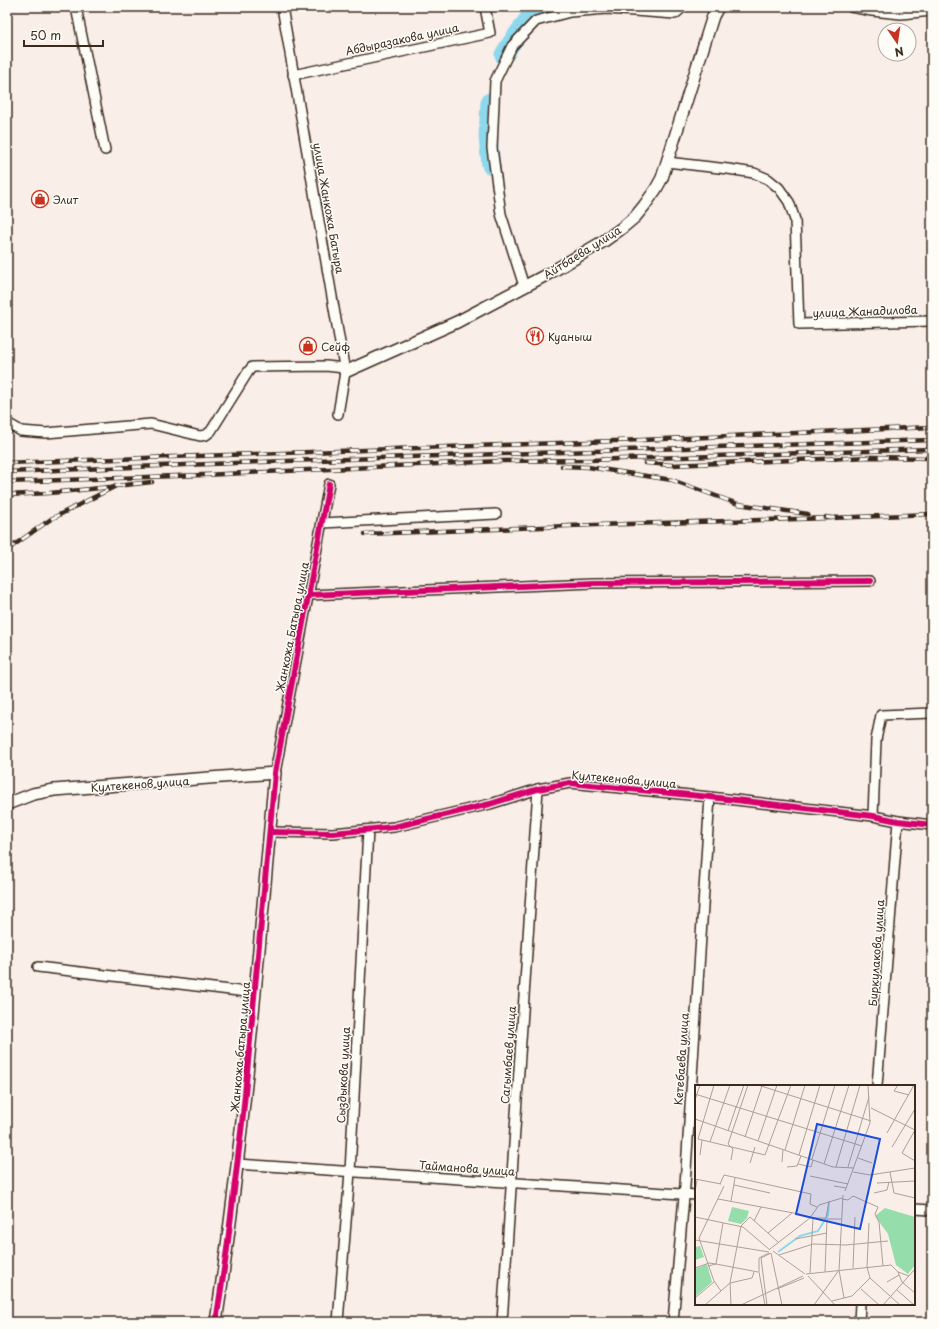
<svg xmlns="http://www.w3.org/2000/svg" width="939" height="1329" viewBox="0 0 939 1329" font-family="'Playpen Sans',sans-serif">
<rect width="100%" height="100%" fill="#faeee9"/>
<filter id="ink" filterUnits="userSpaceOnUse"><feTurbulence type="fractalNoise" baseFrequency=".025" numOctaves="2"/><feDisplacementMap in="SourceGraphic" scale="8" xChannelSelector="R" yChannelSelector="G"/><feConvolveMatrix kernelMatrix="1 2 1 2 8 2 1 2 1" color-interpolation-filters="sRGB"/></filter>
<g filter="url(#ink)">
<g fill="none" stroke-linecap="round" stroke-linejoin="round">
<g stroke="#8dd8ed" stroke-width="19">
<path d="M 504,55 L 510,45 L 537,7"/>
<path d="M 490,102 L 488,137 L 491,165"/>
</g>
<g stroke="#3b2a1e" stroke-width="12">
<g id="minor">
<path d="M 76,7 L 105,150"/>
<path d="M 282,7 L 345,372 L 338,414"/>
<path d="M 851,7 L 872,11 L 901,14 L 932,11"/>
<path d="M 293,75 L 490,33 L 485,7"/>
<path d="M 667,162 L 728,169 L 754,173 L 768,179 L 779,188 L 789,202 L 795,220 L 799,324 L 932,321"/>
<path d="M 524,286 L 501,214 L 492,148 L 495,81 L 512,46 L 536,21 L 570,12 L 607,9 L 675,14 L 683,7"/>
<path d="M 7,423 L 21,431 L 46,433 L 151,424 L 200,436 L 206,435 L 211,431 L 248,372 L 252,367 L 326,366 L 344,368"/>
<path d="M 322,523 L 496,514"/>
<path d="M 309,595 L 593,583 L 870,581"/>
<path d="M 275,773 L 329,484"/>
<path d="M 873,816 L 876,740 L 881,715 L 932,713"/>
<path d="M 270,832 L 333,833 L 394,827 L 490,804 L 538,789 L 570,783 L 710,797 L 873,816 L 898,821 L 932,825"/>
<path d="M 38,967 L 255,993"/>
<path d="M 877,1086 L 898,821"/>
<path d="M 237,1164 L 696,1195"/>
<path d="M 914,1209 L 932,1210"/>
<path d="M 338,1322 L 350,1172 L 368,830"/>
<path d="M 502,1322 L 538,789"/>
<path d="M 673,1322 L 685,1185 L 710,797"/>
<path d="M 859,1322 L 860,1304"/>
</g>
</g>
<g stroke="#3b2a1e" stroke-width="14">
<g id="tertiary">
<path d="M 345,372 L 457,322 L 548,274 L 604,241 L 622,228 L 635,217 L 644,206 L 656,189 L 662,178 L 713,16 L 718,7"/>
<path d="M 7,804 L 33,794 L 54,790 L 275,773 C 258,957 244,1140 216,1322"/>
</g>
</g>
<use href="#minor" stroke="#fdfcf7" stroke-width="9"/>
<use href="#tertiary" stroke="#fdfcf7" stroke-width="11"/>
<g stroke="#3b2a1e" stroke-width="4.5">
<g id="rail">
<path d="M 7,463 L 642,440 L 932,427"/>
<path d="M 645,463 L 672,465 L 872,457 L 932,458"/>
<path d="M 562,466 L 588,467 L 672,480 L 738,504 L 808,514"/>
<path d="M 7,472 L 287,461 L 932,440"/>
<path d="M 7,482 L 203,475 L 502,461 L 589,460 L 932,449"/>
<path d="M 7,495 L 50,493 L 110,487"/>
<path d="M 826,517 L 831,518 L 932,514"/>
<path d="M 365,534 L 595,525 L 831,518"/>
<path d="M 7,550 L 51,519 L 116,486 L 152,482"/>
</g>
</g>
<use href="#rail" stroke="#fdfcf7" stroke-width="3" stroke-dasharray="9" stroke-linecap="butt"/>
<g stroke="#fdfcf7" stroke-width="8">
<g id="cycleway">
<path d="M 309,595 L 593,583 L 870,581"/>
<path d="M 270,832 L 333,833 L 394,827 L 490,804 L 538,789 L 570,783 L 710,797 L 873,816 L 898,821 L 932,825"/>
<path d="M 216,1322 L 227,1249 L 243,1115 L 275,773 L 329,484"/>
</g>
</g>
<use href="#cycleway" stroke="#d6006c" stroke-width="6"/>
</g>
</g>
<defs>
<g id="shop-ring" transform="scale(0.9)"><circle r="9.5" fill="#fdfcf7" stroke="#c8321e" stroke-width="1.5"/><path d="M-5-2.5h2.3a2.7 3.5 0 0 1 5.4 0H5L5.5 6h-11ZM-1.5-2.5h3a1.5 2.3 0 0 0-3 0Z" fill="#c8321e"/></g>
<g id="restaurant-ring" transform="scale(0.9)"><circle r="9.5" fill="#fdfcf7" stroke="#c8321e" stroke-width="1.5"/><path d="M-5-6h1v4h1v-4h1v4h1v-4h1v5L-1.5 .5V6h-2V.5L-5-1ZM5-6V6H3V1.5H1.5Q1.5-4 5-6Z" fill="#c8321e"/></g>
</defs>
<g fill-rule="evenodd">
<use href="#shop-ring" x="40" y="199"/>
<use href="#restaurant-ring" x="535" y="336"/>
<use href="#shop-ring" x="308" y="346"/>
</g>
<g text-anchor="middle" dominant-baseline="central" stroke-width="3" stroke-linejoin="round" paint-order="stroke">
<g font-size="11" fill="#3b2a1e" stroke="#fdfcf7">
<text transform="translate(402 39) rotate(-12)">Абдыразакова улица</text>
<text transform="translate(329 208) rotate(80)">улица Жанкожа Батыра</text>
<text transform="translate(582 252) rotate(-32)">Айтбаева улица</text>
<text transform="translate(865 311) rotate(-2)">улица Жанадилова</text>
<text transform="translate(292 627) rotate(-79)">Жанкожа Батыра улица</text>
<text transform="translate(624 779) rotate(5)">Култекенова улица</text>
<text transform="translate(140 784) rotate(-4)">Култекенов улица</text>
<text transform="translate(876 953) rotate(-86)">Биркулакова улица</text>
<text transform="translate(240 1047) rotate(-85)">Жанкожа батыра улица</text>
<text transform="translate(508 1055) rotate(-86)">Сагымбаев улица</text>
<text transform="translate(681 1059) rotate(-86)">Кетебаева улица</text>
<text transform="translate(343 1075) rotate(-87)">Сыздыкова улица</text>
<text transform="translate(467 1168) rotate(4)">Тайманова улица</text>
</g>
<g font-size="11" fill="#3b2a1e" stroke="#fdfcf7" text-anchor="start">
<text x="53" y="199">Элит</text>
<text x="548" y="336">Куаныш</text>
<text x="321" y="346">Сейф</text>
</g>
</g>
<g transform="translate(695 1085)">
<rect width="220" height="220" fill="#faeee9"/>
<path d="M 37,122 L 54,126 L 52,133 L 46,139 L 33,136 ZM 190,123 L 220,132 L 220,180 L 213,189 L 201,180 L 193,149 L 180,131 ZM 5,161 L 9,172 L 0,175 L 0,162 ZM 12,179 L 17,197 L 0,212 L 0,184 Z" fill="#95ddab"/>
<path fill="none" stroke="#8dd8ed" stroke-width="2" d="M 83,167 L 105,151 L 123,146 L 133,130 L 134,117"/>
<path fill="none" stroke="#aea098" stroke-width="1" d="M 63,0 L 176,36M 203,0 L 199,6 L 214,10M 0,9 L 167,61M 0,15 L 5,0M 41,23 L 49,0M 176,23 L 220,45M 0,34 L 138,82 L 159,83M 220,45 L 207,68 L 220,76M 33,46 L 41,22M 192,48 L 219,0M 50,52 L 67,1M 3,54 L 70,70 L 96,0M 3,54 L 19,0M 63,56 L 82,0M 15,57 L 35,0M 197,62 L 220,24M 90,65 L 110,0M 5,70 L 7,55M 104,70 L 125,0M 163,73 L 177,78M 117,74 L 140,0M 36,75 L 38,64 L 33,59 L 53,0M 87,77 L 88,65M 55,78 L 60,62M 103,79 L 116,82 L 118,75M 129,79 L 154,0M 92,82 L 102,81 L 106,71M 141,82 L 165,0M 153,82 L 174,12M 158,87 L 175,90 L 220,83M 195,87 L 199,108 L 220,113M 115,91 L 153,99M 0,94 L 26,99M 182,98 L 220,96M 25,99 L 29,90 L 116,109 L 115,119 L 122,122M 39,100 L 75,108M 139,101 L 151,103M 150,106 L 175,38 L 173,0M 0,107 L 2,95M 179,108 L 192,105 L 194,97M 23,114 L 104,129 L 115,133M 147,114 L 153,115 L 158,111 L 183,122 L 180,129 L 184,137 L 188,181M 36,116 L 40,93M 0,132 L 48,142 L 75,165M 118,133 L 131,133 L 134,116M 59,136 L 66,122M 174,138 L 172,182 L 175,193 L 205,220M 73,148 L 97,128M 100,154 L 132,148M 0,155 L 74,167M 75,164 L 115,133 L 124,120 L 147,113M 78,166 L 110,189M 84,170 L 118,159 L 151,160 L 193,156M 13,181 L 21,179 L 63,187M 0,183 L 14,178 L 21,179 L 28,138M 158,183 L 160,132M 144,185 L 149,213M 130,187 L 132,134 L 146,134M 203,187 L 207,197 L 220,208M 115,188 L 118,133M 111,189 L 196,180 L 203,187 L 214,191M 113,191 L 140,220M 192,197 L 204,190M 82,204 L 109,193M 166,204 L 184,220M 202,205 L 219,220M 26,206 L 19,196 L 4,153 L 29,101M 0,213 L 19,197M 137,216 L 157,211 L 175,193M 10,220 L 35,198 L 57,193 L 59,187M 36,220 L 35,198 L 46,141 L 55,132 L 83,157M 46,220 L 108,191M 70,220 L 64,187 L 64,173 L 74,168M 72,220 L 66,173 L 76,168 L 87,220M 119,220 L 144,185 L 148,110M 188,220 L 220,184"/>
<path fill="#1d4ed8" fill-opacity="0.15" stroke="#1d4ed8" stroke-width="2" d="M 122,39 L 185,54 L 165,144 L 101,129 Z"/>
<rect width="220" height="220" fill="none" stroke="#3b2a1e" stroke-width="2"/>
</g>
<rect width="939" height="1329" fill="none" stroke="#fdfcf7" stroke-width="24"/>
<rect x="12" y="12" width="915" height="1305" fill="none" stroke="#3b2a1e" stroke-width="1.5" filter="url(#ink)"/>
<g transform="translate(897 42) rotate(167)"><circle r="19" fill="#fdfcf7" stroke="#afa8a0"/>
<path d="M0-3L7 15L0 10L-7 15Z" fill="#c8321e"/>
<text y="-6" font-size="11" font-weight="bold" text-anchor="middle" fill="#3b2a1e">N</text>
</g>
<path d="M24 40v6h79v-6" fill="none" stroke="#3b2a1e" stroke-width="2"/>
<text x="30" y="40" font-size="12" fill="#3b2a1e" stroke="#fdfcf7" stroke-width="3" paint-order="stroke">50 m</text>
</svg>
